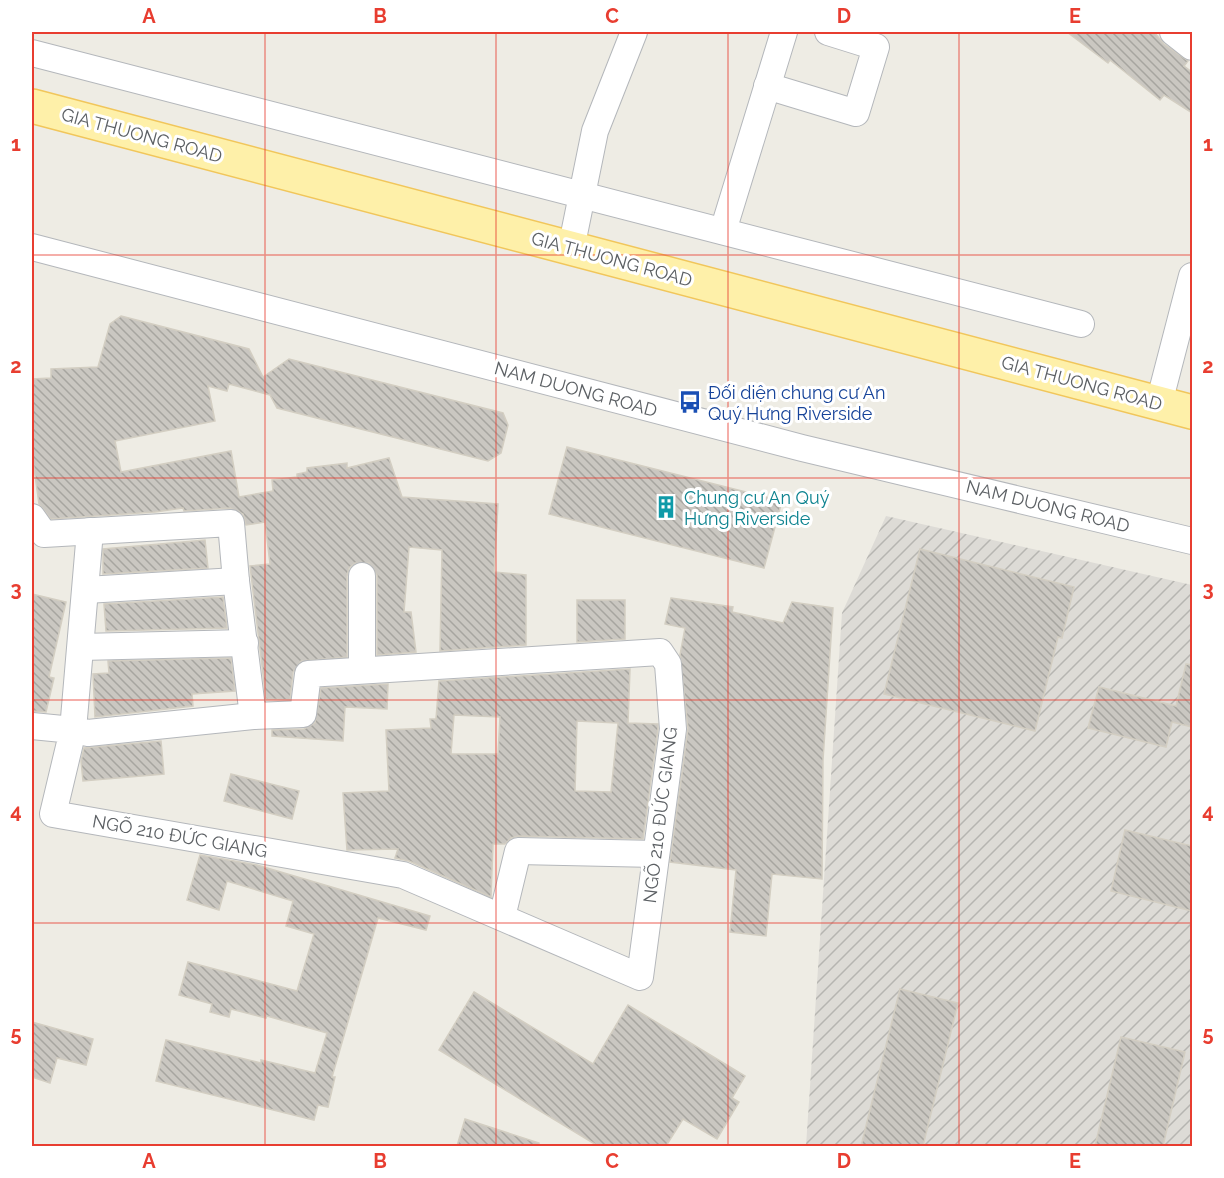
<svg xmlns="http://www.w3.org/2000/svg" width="1224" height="1178" viewBox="0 0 1224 1178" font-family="Raleway,sans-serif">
<defs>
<pattern id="industrial-furrows" width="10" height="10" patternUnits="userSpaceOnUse" patternTransform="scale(1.5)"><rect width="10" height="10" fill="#dddbd6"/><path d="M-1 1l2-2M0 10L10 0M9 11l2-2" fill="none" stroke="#b6b5b1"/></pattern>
<pattern id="building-back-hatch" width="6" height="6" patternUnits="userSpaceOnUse" patternTransform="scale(1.5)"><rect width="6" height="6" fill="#cac7c1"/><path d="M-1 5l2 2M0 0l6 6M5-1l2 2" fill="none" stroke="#a7a5a0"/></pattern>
</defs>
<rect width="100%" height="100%" fill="#eeece4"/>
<path fill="url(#industrial-furrows)" d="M 886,516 L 1192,585 L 1192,1146 L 806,1146 L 842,613 Z"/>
<g fill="url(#building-back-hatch)" stroke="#d3cec2" stroke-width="1.5" fill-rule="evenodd">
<path d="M 1067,32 L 1154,32 L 1164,44 L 1188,61 L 1184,66 L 1192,72 L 1192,113 L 1164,95 L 1160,100 L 1110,60 L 1108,63 Z"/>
<path d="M 121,316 L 249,349 L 263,377 L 289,359 L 503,413 L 508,425 L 501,453 L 488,461 L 277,408 L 270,395 L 229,384 L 227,391 L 208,386 L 215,421 L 115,441 L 121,472 L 231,451 L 239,497 L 273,491 L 272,480 L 297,477 L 297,474 L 307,472 L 307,468 L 347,463 L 347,468 L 389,458 L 402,497 L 498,504 L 494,572 L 526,575 L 526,645 L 440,651 L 442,550 L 409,547 L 404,612 L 411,612 L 416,652 L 377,655 L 377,575 L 369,563 L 355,563 L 349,568 L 347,576 L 347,657 L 301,661 L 293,672 L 290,700 L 266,699 L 250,566 L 270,564 L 265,522 L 246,525 L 243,514 L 230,508 L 184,511 L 183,508 L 155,512 L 51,519 L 39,504 L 32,454 L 32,379 L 51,378 L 51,369 L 98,367 L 110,324 Z"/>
<path d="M 567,447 L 782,501 L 764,568 L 549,514 Z"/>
<path d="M 205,540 L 208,568 L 103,574 L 103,549 Z"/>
<path d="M 920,549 L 1074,587 L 1062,638 L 1058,637 L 1035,731 L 884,694 Z"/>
<path d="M 32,594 L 66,602 L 49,677 L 54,678 L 46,712 L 32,711 Z"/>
<path d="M 223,597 L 227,628 L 106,631 L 104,604 Z"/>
<path d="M 671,598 L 733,607 L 732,612 L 783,623 L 792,602 L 833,608 L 823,760 L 822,879 L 772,874 L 766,936 L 730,932 L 736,870 L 670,862 L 688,728 L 680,655 L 685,628 L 665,624 Z"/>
<path d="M 577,600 L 625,600 L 625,639 L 577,642 Z"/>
<path d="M 231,658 L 235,691 L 192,694 L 193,706 L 95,717 L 93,674 L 109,673 L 108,661 Z"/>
<path d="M 1186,664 L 1192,665 L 1192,727 L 1172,722 L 1166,747 L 1088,728 L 1099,687 L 1176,706 Z"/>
<path d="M 630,669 L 628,723 L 658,724 L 658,729 L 643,839 L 518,836 L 511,838 L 505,844 L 493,844 L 491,897 L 409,861 L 395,858 L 398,849 L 347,850 L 343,793 L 389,791 L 386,730 L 431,728 L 430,719 L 436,719 L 439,681 ZM 454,715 L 500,717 L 498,754 L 451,754 ZM 577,721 L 618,723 L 611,792 L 575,791 Z"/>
<path d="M 388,684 L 387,709 L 345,707 L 343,741 L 272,736 L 272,730 L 304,729 L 315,723 L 321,688 Z"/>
<path d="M 161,741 L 164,774 L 83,781 L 81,761 L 84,748 Z"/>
<path d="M 231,774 L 299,791 L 292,819 L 224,801 Z"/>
<path d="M 1125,830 L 1192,846 L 1192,911 L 1111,891 Z"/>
<path d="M 200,855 L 257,865 L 430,916 L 426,930 L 378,918 L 332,1077 L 335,1077 L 328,1107 L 318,1105 L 314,1120 L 156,1081 L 166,1040 L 261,1063 L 261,1060 L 315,1073 L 327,1033 L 267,1016 L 266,1018 L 231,1009 L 229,1017 L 210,1012 L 212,1004 L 179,995 L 188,962 L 297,991 L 314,934 L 286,926 L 293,901 L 227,881 L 219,910 L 187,900 Z"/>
<path d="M 900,989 L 958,1003 L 923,1146 L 861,1146 Z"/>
<path d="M 474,992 L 593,1064 L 628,1005 L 745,1076 L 732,1098 L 739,1102 L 717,1139 L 683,1119 L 666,1146 L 598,1146 L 439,1050 Z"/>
<path d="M 32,1022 L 93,1039 L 86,1065 L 57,1058 L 50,1083 L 32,1077 Z"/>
<path d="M 1121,1037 L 1185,1052 L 1163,1146 L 1095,1146 Z"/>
<path d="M 465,1119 L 539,1143 L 539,1146 L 457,1146 Z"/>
</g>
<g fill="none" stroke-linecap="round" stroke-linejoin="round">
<g stroke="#b4b7bb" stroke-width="28">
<g id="minor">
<path d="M 1173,32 L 1192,47"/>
<path d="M 32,53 L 1081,324"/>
<path d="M 767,86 L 856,113 L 876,47 L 828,32"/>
<path d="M 723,231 L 784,32"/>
<path d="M 32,247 L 802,448 L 1192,541"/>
<path d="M 571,249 L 595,131 L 634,32"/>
<path d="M 1159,403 L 1192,276"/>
<path d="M 32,517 L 44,534 L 231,523 L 236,581 L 253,716 L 303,714 L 308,674 L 660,652 L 668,664 L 673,729 L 640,977 L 403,875 L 53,814 L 73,730 L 32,726"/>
<path d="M 90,531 L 73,730 L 88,733 L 253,716"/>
<path d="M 86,590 L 236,581"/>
<path d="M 81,647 L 245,643"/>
<path d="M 362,670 L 362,576"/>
<path d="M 502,917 L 518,851 L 656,854"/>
</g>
</g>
<g stroke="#f1c65b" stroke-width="36">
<path id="major" d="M 32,106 L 1192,412"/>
</g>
<use href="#minor" stroke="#fff" stroke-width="26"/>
<use href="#major" stroke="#fef0a9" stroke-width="33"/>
</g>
<path fill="none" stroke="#e83d30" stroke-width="1.5" stroke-opacity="0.55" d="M 265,32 L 265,1146M 496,32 L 496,1146M 728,32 L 728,1146M 959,32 L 959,1146M 32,255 L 1192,255M 32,478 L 1192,478M 32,700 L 1192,700M 32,923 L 1192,923"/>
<defs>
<g id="bus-bare" transform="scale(1.8)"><path d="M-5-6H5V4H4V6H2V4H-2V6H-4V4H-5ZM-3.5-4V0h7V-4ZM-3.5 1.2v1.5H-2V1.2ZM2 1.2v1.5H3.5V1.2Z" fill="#1a4fb4" stroke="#fff" stroke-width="2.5" paint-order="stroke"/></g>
<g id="building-bare" transform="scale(1.8)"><path d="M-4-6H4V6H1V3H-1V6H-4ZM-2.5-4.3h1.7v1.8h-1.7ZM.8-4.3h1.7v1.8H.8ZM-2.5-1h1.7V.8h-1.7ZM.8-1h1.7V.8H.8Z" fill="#0f9aa8" stroke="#fff" stroke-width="2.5" paint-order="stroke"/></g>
</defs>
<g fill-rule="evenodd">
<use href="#bus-bare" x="690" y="402"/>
<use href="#building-bare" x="666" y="507"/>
</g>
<g text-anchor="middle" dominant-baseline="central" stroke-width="6" stroke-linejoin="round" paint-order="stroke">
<g font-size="18" fill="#5c6064" stroke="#fff">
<text transform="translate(142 135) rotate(15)">GIA THUONG ROAD</text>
<text transform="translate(612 259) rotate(15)">GIA THUONG ROAD</text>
<text transform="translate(1082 383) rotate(15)">GIA THUONG ROAD</text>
<text transform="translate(576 389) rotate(15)">NAM DUONG ROAD</text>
<text transform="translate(1048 506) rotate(14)">NAM DUONG ROAD</text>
<text transform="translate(660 815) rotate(-83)">NGÕ 210 ĐỨC GIANG</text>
<text transform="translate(180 836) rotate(10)">NGÕ 210 ĐỨC GIANG</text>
</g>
<g font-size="18" fill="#164399" stroke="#fff" text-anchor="start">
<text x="708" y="392">Đối diện chung cư An<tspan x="708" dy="21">Quý Hưng Riverside</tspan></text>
</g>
<g font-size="18" fill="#0d838f" stroke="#fff" text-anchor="start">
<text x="684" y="497">Chung cư An Quý<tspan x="684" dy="21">Hưng Riverside</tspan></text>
</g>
</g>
<rect width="1224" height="1178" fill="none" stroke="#ffffff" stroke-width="66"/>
<rect x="33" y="33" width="1158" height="1112" fill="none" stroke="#e83d30" stroke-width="2"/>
<g font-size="20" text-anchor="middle" font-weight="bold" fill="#e83d30">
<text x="149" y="23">A</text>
<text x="380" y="23">B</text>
<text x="612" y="23">C</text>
<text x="844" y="23">D</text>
<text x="1075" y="23">E</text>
<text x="16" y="151">1</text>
<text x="1208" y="151">1</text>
<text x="16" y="373">2</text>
<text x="1208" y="373">2</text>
<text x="16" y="596">3</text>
<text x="1208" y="596">3</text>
<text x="16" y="818">4</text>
<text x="1208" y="818">4</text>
<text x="16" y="1041">5</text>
<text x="1208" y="1041">5</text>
<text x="149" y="1168">A</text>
<text x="380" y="1168">B</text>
<text x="612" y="1168">C</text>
<text x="844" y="1168">D</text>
<text x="1075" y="1168">E</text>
</g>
</svg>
